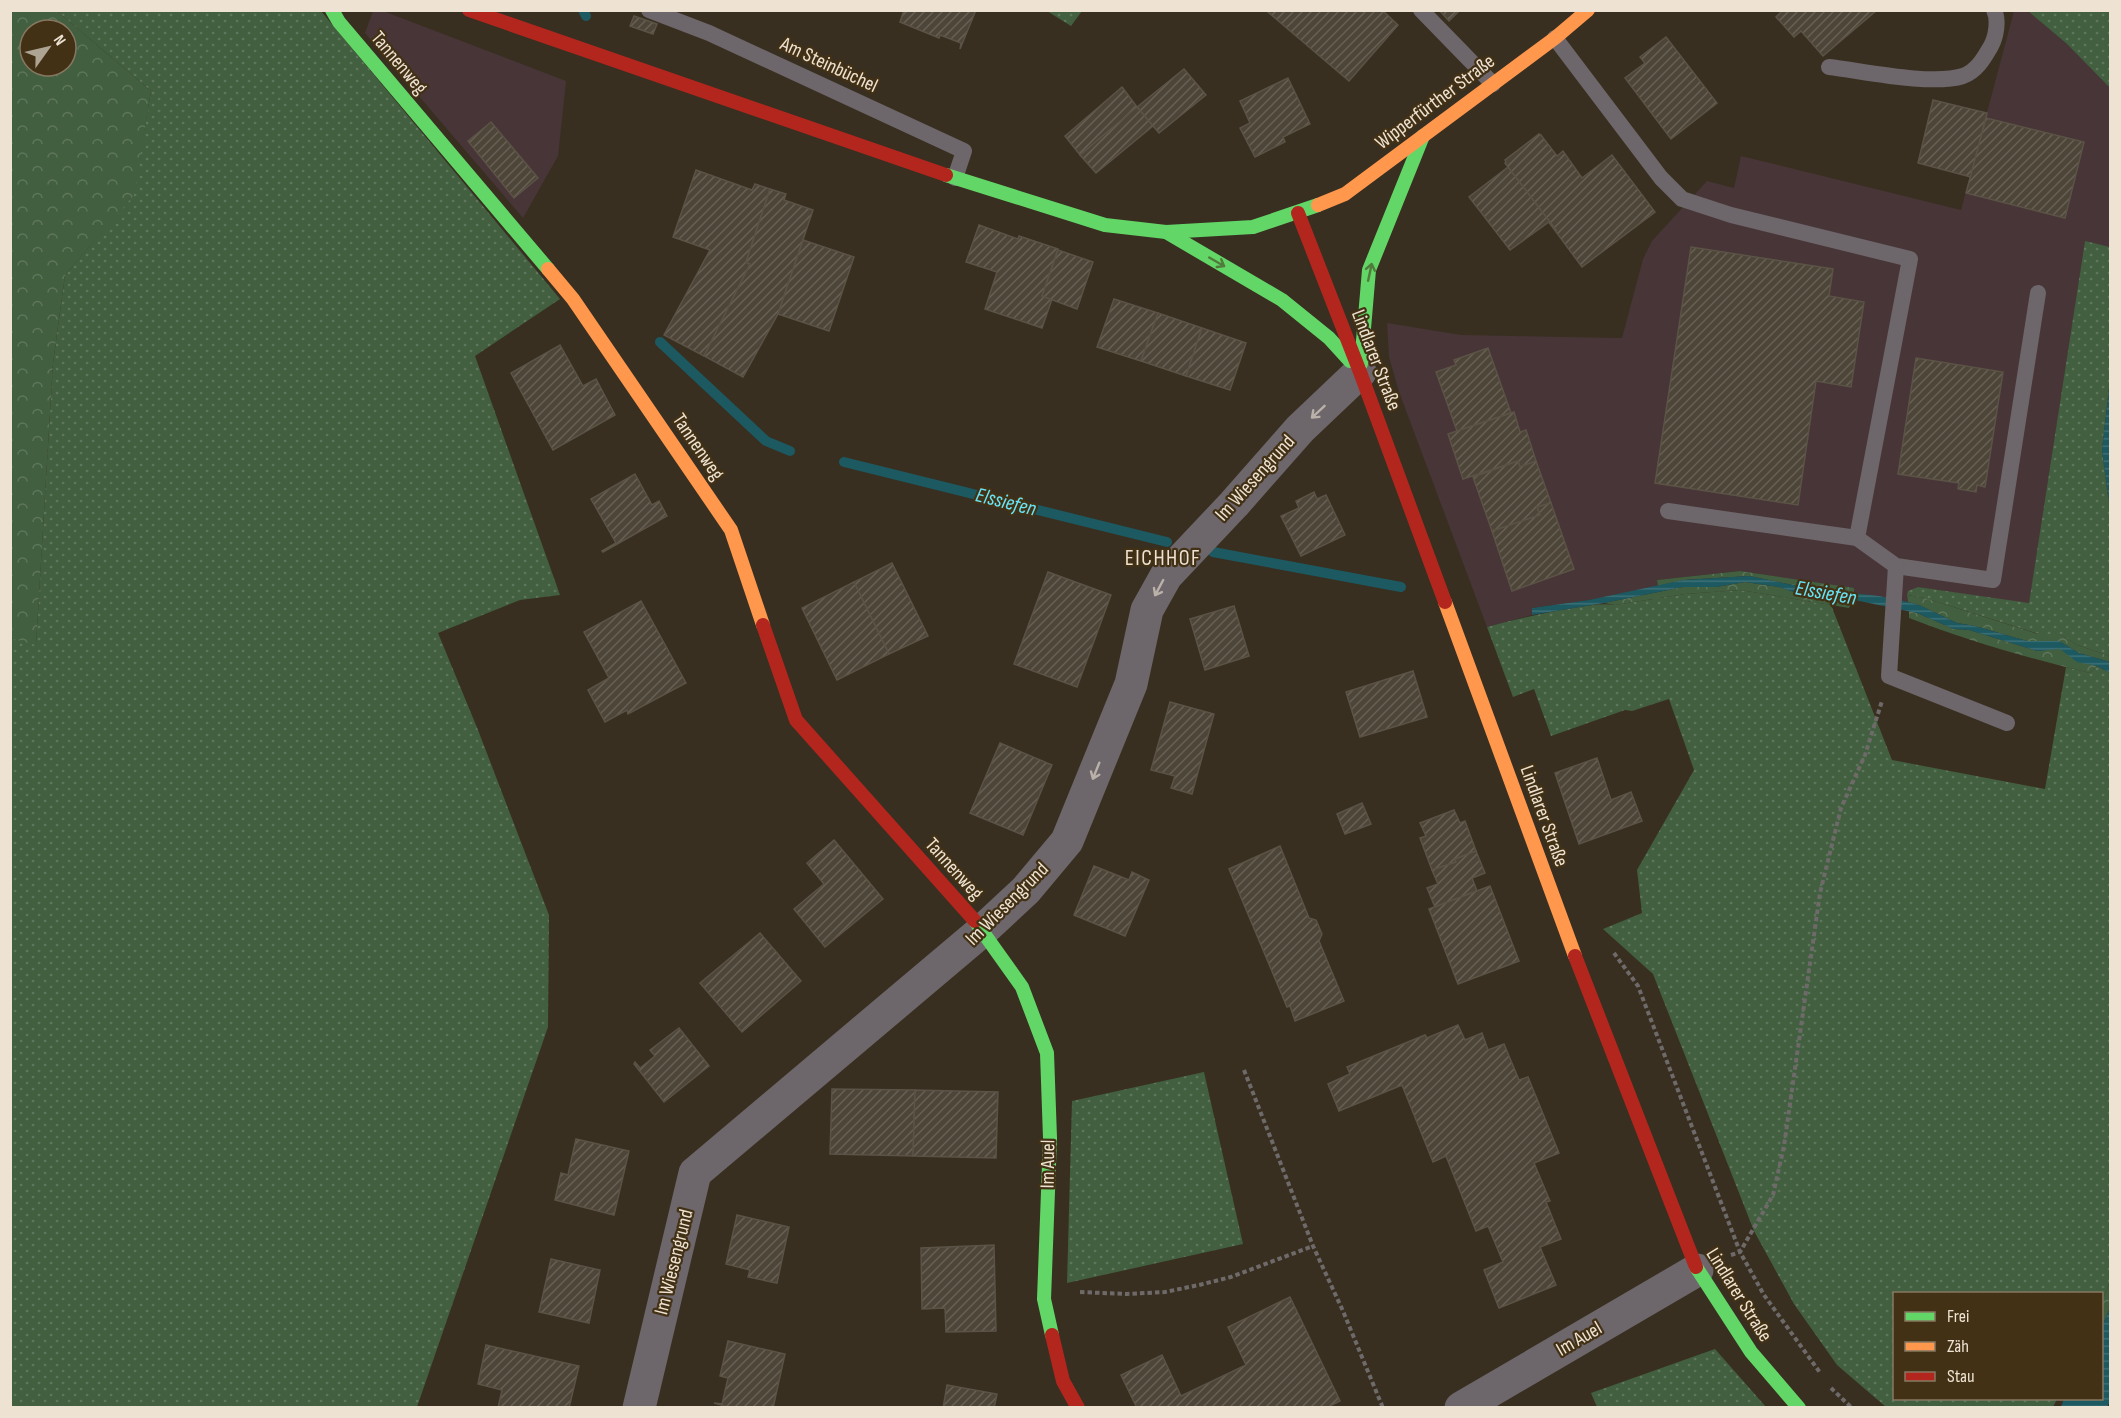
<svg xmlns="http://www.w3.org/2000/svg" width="2121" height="1418" viewBox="0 0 2121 1418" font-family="'Sofia Sans Condensed',sans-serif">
<defs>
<pattern id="grass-dots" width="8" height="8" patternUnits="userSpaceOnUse" patternTransform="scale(1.5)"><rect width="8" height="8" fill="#425f40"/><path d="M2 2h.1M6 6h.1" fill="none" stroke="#5e765b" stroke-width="1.8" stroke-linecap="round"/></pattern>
<pattern id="forest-crowns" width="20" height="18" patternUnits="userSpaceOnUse" patternTransform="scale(1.5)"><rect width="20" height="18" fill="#425f40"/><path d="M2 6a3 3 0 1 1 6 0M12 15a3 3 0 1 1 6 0" fill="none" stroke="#5e765b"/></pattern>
<pattern id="water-rules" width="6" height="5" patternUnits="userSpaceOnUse" patternTransform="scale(1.5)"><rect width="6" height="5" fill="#1c5961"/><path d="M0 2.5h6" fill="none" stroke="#3d7177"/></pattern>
<pattern id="building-hatch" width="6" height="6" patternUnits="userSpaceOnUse" patternTransform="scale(1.5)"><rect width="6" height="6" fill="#4d4538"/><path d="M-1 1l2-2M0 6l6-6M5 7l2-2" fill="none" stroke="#676054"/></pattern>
</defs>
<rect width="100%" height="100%" fill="#382f20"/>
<g fill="#483537">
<path d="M 373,11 L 383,11 L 566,81 L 558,156 L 523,218 L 365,33 Z"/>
<path d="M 2014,11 L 2028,11 L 2067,44 L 2110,88 L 2110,247 L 2085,242 L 2029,604 L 1918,587 L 1907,595 L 1908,602 L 1854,593 L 1854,589 L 1740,571 L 1657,580 L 1658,586 L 1589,600 L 1532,608 L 1532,615 L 1487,627 L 1399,392 L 1389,357 L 1387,323 L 1461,335 L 1622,338 L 1643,259 L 1652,241 L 1707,181 L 1734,188 L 1741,156 L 1961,210 Z"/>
</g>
<g fill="url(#grass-dots)">
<path d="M 57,11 L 321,11 L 560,299 L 475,356 L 560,595 L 520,600 L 438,633 L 478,730 L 549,915 L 548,1027 L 417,1407 L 11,1407 L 10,638 L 36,644 L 53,363 L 65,275 L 133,195 L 151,91 Z"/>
<path d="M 1047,11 L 1082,11 L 1071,26 Z"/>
<path d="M 2028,11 L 2110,11 L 2110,88 L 2067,44 Z"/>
<path d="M 2085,241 L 2110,247 L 2110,379 L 2102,450 L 2110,511 L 2110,656 L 2077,645 L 2060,634 L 2039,634 L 1925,598 L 1907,595 L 1908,591 L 1918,587 L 2029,603 Z"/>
<path d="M 1740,590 L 1831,605 L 1892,760 L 2045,789 L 2066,667 L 2090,673 L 2097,666 L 2110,673 L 2110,1282 L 2102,1301 L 2102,1294 L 1894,1294 L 1894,1398 L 2057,1399 L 2053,1407 L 1886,1407 L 1837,1365 L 1794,1304 L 1754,1231 L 1653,974 L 1603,929 L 1642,913 L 1637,870 L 1694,770 L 1669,699 L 1632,711 L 1625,710 L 1551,736 L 1534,689 L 1513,697 L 1487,627 C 1516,619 1544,613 1573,608 C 1587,606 1601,603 1615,605 L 1685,594 Z"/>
<path d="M 1204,1072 L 1243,1244 L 1067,1283 L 1072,1101 Z"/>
<path d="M 1715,1349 L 1766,1407 L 1597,1407 L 1591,1393 Z"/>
</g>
<g fill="url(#forest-crowns)" fill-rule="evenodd">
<path d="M 10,11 L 57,11 L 151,91 L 134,195 L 65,275 L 53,363 L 36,645 L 10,638 ZM 30,30 L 66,30 L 66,66 L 30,66 Z"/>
<path d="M 1740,571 L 1854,588 L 1854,593 L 1808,588 L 1749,576 L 1683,580 L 1658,586 L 1657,580 Z"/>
<path d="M 1745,582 L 1779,587 L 1806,596 L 1853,600 L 1849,608 L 1740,590 L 1685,594 L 1615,605 L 1604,603 L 1683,587 L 1716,587 Z"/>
<path d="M 1907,595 L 1925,598 L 2038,634 L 2060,634 L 2077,645 L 2110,656 L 2110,662 L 2079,653 L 2059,641 L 2027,641 L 1975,626 L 1957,623 L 1919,605 L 1908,602 Z"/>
<path d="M 1909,611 L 1917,613 L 1954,629 L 1969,630 L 2037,651 L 2060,648 L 2077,661 L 2097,666 L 2090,673 C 2028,658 1968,641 1909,618 Z"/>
<path d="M 2110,1282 L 2110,1308 L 2102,1326 L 2102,1301 Z"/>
</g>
<g fill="url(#water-rules)">
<path d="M 2110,379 L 2110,511 L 2102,450 Z"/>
<path d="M 1749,576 L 1808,588 L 1879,596 L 1908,602 L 1919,605 L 1957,623 L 1975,626 L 2027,641 L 2059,641 L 2079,653 L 2110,662 L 2110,673 L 2097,666 L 2077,662 L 2060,649 L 2037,651 L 1969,630 L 1954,629 L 1917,613 L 1845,598 L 1806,596 L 1779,587 L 1745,582 L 1716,587 L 1683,587 L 1604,603 L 1532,615 L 1532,608 L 1589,600 L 1683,580 Z"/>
<path d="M 2110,1308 L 2110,1401 L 2107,1407 L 2061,1407 L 2064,1399 L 2102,1398 L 2102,1326 Z"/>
</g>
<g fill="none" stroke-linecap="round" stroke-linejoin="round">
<g stroke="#1c5961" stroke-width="10">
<path d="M 583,10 L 586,16"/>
<path d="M 660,342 L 766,441 L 790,451"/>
<path d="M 844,462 L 1167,542"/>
<path d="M 1213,552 L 1401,587"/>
</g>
</g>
<g fill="url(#building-hatch)" stroke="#5b5346" stroke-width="1.5">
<path d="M 904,10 L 976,10 L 960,49 L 961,43 L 940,35 L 939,38 L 900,22 Z"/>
<path d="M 1269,10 L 1382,10 L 1398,25 L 1349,81 L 1268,12 Z"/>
<path d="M 1439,10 L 1460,10 L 1449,21 Z"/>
<path d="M 1783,10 L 1877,10 L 1823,56 L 1801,31 L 1794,37 L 1776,17 Z"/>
<path d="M 634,16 L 657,24 L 653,34 L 630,26 Z"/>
<path d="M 1666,37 L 1717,103 L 1671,139 L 1625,78 L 1645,63 L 1640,57 Z"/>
<path d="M 1184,69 L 1206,95 L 1159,133 L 1137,107 Z"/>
<path d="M 1288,78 L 1310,124 L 1283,137 L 1285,142 L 1255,157 L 1240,128 L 1250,123 L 1240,101 Z"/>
<path d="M 1122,87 L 1137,107 L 1080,155 L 1065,136 Z"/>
<path d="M 1933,100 L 1987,113 L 1971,177 L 1918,163 Z"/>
<path d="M 1137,107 L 1153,126 L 1096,173 L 1080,155 Z"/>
<path d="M 1986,118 L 2084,142 L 2065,218 L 1966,193 Z"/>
<path d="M 491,122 L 538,178 L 514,198 L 468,141 Z"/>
<path d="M 1539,134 L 1541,135 L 1557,156 L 1563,151 L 1582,178 L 1612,155 L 1655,212 L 1582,267 L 1505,163 L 1506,162 L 1505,160 Z"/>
<path d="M 1508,167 L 1557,231 L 1549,222 L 1510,250 L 1469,197 Z"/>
<path d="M 696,170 L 752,190 L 755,184 L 770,189 L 746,262 L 750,264 L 704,356 L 664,335 L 710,250 L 673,237 Z"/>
<path d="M 770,189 L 786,194 L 784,200 L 813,210 L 778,314 L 743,377 L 704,356 L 750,264 L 746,262 Z"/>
<path d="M 979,225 L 1018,239 L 1019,236 L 1058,249 L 1042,296 L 1052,299 L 1042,328 L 985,309 L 997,272 L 966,262 Z"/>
<path d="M 803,240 L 854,257 L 829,331 L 778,314 Z"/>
<path d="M 1691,247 L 1833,269 L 1829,296 L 1864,302 L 1851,387 L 1816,381 L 1798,505 L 1655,483 Z"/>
<path d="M 1058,250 L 1093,262 L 1077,309 L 1042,296 Z"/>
<path d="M 1114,299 L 1158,313 L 1141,361 L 1097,347 Z"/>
<path d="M 1158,313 L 1202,328 L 1186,376 L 1141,361 Z"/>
<path d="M 1202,328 L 1246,343 L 1230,390 L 1186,376 Z"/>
<path d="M 560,345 L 583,386 L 596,379 L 615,415 L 553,450 L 511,373 Z"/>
<path d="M 1488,348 L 1511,413 L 1457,431 L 1436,372 L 1456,365 L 1454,360 Z"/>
<path d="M 1916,358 L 2003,372 L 1985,487 L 1977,485 L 1976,492 L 1958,489 L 1959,483 L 1898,474 Z"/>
<path d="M 1514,412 L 1520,432 L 1526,430 L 1536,461 L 1520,467 L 1518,461 L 1463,479 L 1448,434 Z"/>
<path d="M 1518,461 L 1520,467 L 1536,461 L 1551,503 L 1537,507 L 1540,515 L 1492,531 L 1473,477 Z"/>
<path d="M 635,474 L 652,505 L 659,501 L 667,516 L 603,552 L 602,551 L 616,543 L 591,499 Z"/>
<path d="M 1314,492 L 1317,499 L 1326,495 L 1345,535 L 1301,556 L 1281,516 L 1299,508 L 1296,501 Z"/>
<path d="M 1551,503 L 1574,569 L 1512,591 L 1492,531 L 1540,515 L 1537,507 Z"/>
<path d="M 892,563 L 928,636 L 889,654 L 854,582 Z"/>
<path d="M 1048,572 L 1111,595 L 1077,687 L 1014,664 Z"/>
<path d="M 854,582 L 889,654 L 837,680 L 802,608 Z"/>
<path d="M 641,601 L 686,683 L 628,714 L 627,710 L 605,722 L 588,690 L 609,678 L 584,632 Z"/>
<path d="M 1234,606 L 1249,656 L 1205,670 L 1190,619 Z"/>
<path d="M 1413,671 L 1427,717 L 1360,737 L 1346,692 Z"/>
<path d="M 1170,702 L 1214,714 L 1192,794 L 1171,788 L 1175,776 L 1151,770 Z"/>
<path d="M 1000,743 L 1052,765 L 1023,835 L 970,813 Z"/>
<path d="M 1597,758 L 1611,800 L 1631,792 L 1642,821 L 1579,844 L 1555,773 Z"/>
<path d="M 1362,803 L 1371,824 L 1345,834 L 1337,814 Z"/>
<path d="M 1454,810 L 1460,823 L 1465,821 L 1476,851 L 1455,859 L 1456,862 L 1432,870 L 1420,838 L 1426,836 L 1420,823 Z"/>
<path d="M 834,840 L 883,899 L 825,947 L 794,909 L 824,884 L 807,863 Z"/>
<path d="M 1280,846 L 1309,918 L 1316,920 L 1322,934 L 1319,941 L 1344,1001 L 1295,1021 L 1290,1006 L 1287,1007 L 1229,869 Z"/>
<path d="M 1476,851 L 1485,873 L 1472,878 L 1477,891 L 1435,907 L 1427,888 L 1438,884 L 1432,870 L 1456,862 L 1455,859 Z"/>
<path d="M 1094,866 L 1129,880 L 1132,872 L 1149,880 L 1125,936 L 1074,915 Z"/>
<path d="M 1490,886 L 1519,961 L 1458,984 L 1429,909 Z"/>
<path d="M 760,933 L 801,981 L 742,1032 L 700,983 Z"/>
<path d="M 1458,1025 L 1465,1040 L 1482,1033 L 1488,1050 L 1504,1044 L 1519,1080 L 1528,1077 L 1559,1153 L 1534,1163 L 1550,1201 L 1546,1202 L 1561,1239 L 1540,1247 L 1556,1285 L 1499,1308 L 1484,1270 L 1503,1262 L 1488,1226 L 1476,1231 L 1446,1156 L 1433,1162 L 1402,1085 L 1339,1111 L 1328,1084 L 1350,1074 L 1347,1067 L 1425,1035 L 1427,1038 Z"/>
<path d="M 679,1028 L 709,1066 L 664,1102 L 634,1064 L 635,1062 L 640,1068 L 655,1056 L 650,1050 Z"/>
<path d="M 832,1089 L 915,1090 L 913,1156 L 830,1154 Z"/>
<path d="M 915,1090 L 998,1092 L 996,1158 L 913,1156 Z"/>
<path d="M 576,1139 L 629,1151 L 614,1215 L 555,1200 L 561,1173 L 568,1175 Z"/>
<path d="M 737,1215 L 789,1227 L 777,1283 L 748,1277 L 750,1270 L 726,1264 Z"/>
<path d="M 994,1245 L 996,1331 L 946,1332 L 945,1308 L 922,1309 L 921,1248 Z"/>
<path d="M 551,1259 L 600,1270 L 589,1323 L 539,1312 Z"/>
<path d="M 1290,1297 L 1340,1401 L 1326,1408 L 1137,1408 L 1121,1375 L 1162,1355 L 1181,1396 L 1246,1365 L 1228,1327 Z"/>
<path d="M 728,1341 L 785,1354 L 773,1408 L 732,1408 L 714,1403 L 722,1404 L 728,1378 L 720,1376 Z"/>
<path d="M 486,1345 L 579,1366 L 569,1408 L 498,1408 L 502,1390 L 478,1384 Z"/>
<path d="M 947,1385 L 997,1394 L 994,1408 L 943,1408 Z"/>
</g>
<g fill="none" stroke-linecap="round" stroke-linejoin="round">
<g stroke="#6f6a6a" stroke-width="4" stroke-dasharray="4.5 3" stroke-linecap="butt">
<path d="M 1614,953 L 1638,986 L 1740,1252 L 1764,1295 L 1821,1374"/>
<path d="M 1244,1070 L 1313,1246 L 1343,1311 L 1383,1408"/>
<path d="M 1731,1255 L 1740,1252 L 1773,1195 L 1784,1146 L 1820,893 L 1841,808 L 1865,755 L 1882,701"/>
<path d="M 1080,1292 L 1127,1294 L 1165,1292 L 1199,1285 L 1231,1277 L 1313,1246"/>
<path d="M 1831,1388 L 1852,1408"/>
</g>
<g stroke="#6d666a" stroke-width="16">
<path d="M 649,10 L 709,33 L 964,151 L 955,178"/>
<path d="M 1421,10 L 1493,84"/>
<path d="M 1555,38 L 1661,178 L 1682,199 L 1731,215 L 1910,259 L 1857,538 L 1896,566 L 1993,580 L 2038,293"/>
<path d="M 1829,67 C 1863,71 1931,86 1963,76 C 1977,71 1984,58 1991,46 C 1996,37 1999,20 1994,10"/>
<path d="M 1668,511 L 1857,538"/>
<path d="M 1896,566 L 1889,676 L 2007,723"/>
</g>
<g stroke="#6d666a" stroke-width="33">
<path d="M 639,1408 L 695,1173 L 983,930 L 1026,890 L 1067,841 L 1131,684 L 1147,610 L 1166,576 L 1234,504 L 1300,429 L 1360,372"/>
<path d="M 1461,1408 L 1697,1270"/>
</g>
<g stroke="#63d668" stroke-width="14">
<path d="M 332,10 L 339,22 L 548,269"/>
<path d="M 946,175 L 1105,225 L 1166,232 L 1253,227 L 1318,205"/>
<path d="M 1166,232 L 1282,300 L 1329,338 L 1350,361"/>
<path d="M 1361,364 L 1369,270 L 1423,136"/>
<path d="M 975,921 L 1022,987 L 1047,1053 L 1050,1138 L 1044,1299 L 1052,1335"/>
<path d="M 1696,1267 L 1751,1352 L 1799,1408"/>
</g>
<g stroke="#ff974d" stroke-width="14">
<path d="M 1318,205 L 1345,194 L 1555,38 L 1588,10"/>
<path d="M 548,269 L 573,299 L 731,530 L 763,625"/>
<path d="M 1445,602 L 1575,956"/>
</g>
<g stroke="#b3261e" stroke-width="14">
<path d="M 469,10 L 946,175"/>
<path d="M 1298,213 L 1360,372 L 1445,602"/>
<path d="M 763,625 L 796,720 L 975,921"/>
<path d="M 1575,956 L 1696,1267"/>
<path d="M 1052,1335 L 1063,1381 L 1078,1408"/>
</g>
</g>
<defs><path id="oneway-shaft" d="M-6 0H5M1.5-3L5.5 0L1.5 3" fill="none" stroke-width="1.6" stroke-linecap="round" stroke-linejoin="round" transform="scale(1.5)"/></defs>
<g stroke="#517b3a">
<use href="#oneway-shaft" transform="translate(1217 262) rotate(30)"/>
<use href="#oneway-shaft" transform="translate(1370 272) rotate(-78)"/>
</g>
<g stroke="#bab1a9">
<use href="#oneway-shaft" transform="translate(1318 412) rotate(137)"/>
<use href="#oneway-shaft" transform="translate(1159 588) rotate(118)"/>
<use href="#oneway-shaft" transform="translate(1096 771) rotate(112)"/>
</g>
<g text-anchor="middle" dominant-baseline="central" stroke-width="4.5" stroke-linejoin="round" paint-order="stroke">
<g font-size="20" fill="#eee3d3" stroke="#433115">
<text transform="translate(399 63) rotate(50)">Tannenweg</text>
<text transform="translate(829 65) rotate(25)">Am Steinbüchel</text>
<text transform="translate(1435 102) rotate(-37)">Wipperfürther Straße</text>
<text transform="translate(1376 360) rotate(69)">Lindlarer Straße</text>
<text transform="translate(698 447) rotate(56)">Tannenweg</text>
<text transform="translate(1255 478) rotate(-48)">Im Wiesengrund</text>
<text transform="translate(1544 816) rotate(70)">Lindlarer Straße</text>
<text transform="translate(954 869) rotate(48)">Tannenweg</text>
<text transform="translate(1007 904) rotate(-45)">Im Wiesengrund</text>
<text transform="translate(1048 1164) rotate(-89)">Im Auel</text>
<text transform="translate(674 1262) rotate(-76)">Im Wiesengrund</text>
<text transform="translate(1739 1295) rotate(58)">Lindlarer Straße</text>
<text transform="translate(1579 1339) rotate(-30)">Im Auel</text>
</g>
<g font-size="21" font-style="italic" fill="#67e5f7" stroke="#433115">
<text transform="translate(1006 502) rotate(14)">Elssiefen</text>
<text transform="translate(1826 593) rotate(10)">Elssiefen</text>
</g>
<g font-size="22" letter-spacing="1.5" fill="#eee3d3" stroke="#433115">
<text x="1163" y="558">EICHHOF</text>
</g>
</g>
<rect width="2121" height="1418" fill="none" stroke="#eee3d3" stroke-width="24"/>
<rect x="1893" y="1292" width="210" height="108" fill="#433115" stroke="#877861" stroke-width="1.5"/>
<rect x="1905" y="1312" width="30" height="9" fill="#63d668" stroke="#877861" stroke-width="1.5"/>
<text x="1947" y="1322" font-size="18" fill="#eee3d3">Frei</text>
<rect x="1905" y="1342" width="30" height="9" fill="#ff974d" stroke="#877861" stroke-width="1.5"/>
<text x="1947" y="1352" font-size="18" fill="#eee3d3">Zäh</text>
<rect x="1905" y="1372" width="30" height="9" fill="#b3261e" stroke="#877861" stroke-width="1.5"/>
<text x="1947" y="1382" font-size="18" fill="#eee3d3">Stau</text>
<g transform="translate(48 48) rotate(56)"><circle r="28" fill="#433115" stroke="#877861" stroke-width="1.5"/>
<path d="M0-4.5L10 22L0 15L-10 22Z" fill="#aea494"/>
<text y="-9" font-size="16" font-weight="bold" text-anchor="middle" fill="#eee3d3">N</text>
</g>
</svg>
